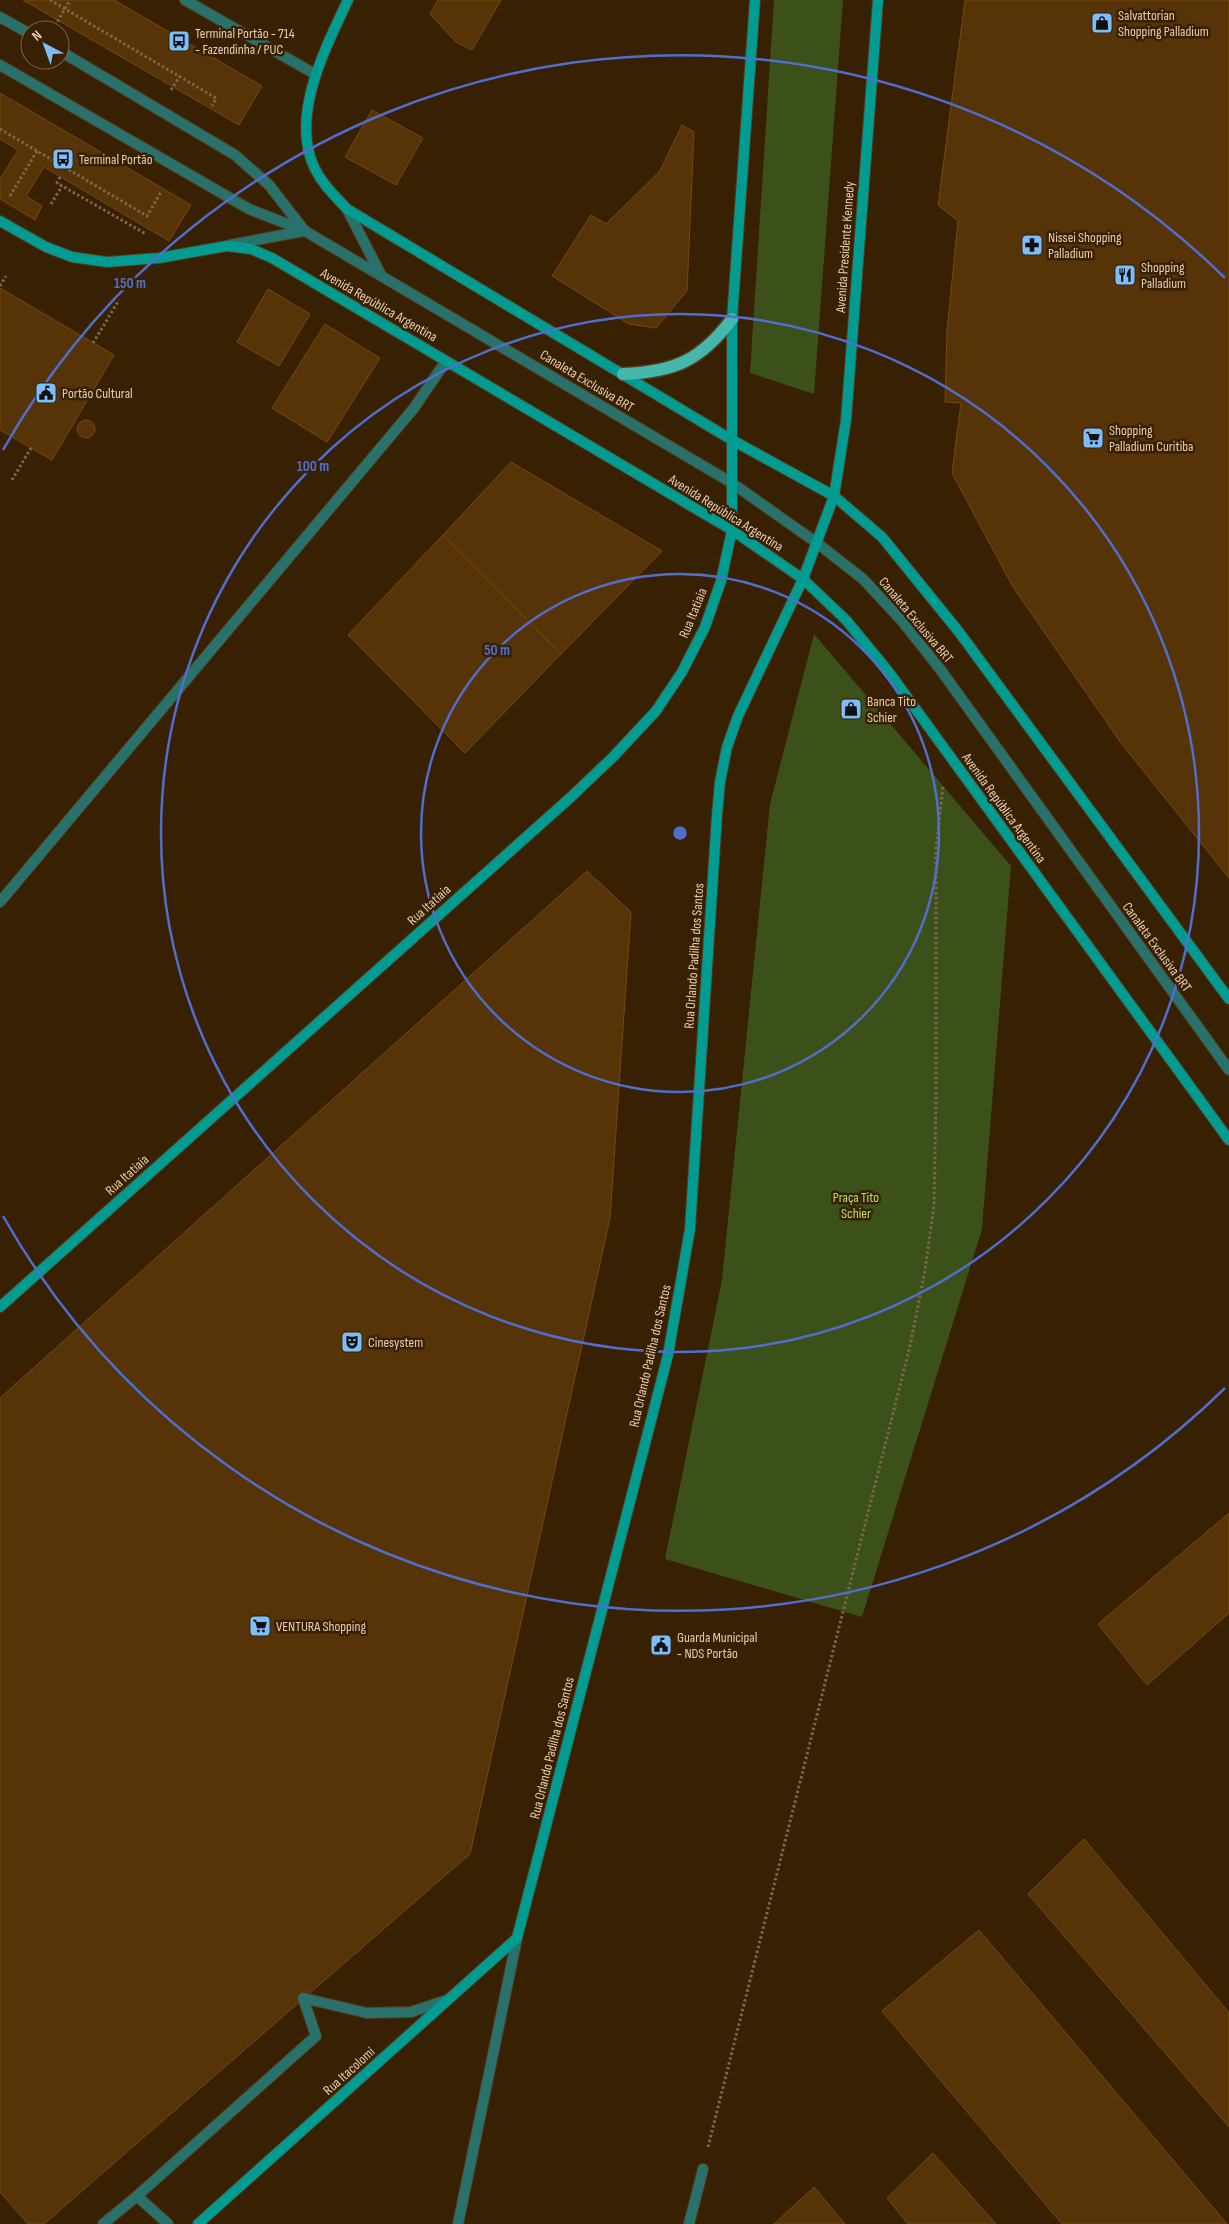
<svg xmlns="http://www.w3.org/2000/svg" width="1229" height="2224" viewBox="0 0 1229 2224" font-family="'Sofia Sans Condensed',sans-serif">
<rect width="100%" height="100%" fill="#382003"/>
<g fill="#3c5119">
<path d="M 774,0 L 843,0 L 814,394 L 750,373 Z"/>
<path d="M 814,634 L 1011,866 L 982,1229 L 862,1617 L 665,1559 L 722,1280 L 770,804 Z"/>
</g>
<g fill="#563407" stroke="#76490d">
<path d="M 23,0 L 114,0 L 262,86 L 239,125 Z"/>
<path d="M 438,0 L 501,0 L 472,50 L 456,42 L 430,14 Z"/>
<path d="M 965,0 L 1229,0 L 1229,878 L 1121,743 L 1013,587 L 952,473 L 961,403 L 945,402 L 947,331 L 958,221 L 938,205 Z"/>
<path d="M 0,93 L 191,205 L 169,241 L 44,167 L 26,196 L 42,206 L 35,220 L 0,199 L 0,179 L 18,150 L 0,139 Z"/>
<path d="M 372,110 L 423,138 L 396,185 L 345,157 Z"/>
<path d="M 682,125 L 694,132 L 687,291 L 656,328 L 629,324 L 552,276 L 591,215 L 606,224 L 660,171 Z"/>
<path d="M 0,288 L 114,355 L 52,460 L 0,430 Z"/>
<path d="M 268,289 L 310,314 L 279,366 L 237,342 Z"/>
<path d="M 325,324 L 380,358 L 327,442 L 272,408 Z"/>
<circle cx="86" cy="429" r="9"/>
<path d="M 511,462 L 662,551 L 561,654 L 443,535 Z"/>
<path d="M 443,535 L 561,654 L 465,753 L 348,635 Z"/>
<path d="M 587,871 L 631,912 L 610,1218 L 470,1854 L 44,2224 L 28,2224 L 0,2192 L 0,1398 Z"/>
<path d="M 1229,1513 L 1229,1613 L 1147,1685 L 1098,1624 Z"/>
<path d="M 1084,1839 L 1229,2013 L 1229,2127 L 1028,1894 Z"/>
<path d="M 979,1930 L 1227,2224 L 1062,2224 L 882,2011 Z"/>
<path d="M 933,2153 L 996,2224 L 908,2224 L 887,2198 Z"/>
<path d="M 814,2187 L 845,2224 L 774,2224 Z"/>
</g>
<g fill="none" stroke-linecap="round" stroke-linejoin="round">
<g stroke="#543c1f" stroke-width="12">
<g id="lane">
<path d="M 185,0 L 315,74"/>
<path d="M 0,17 L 30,34"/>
<path d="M 60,51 L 235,155 L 269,185 L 304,230"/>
<path d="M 0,65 L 249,209 L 305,231 L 732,483 L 817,543 L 863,579 L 902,621 L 940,669 L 1229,1070"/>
<path d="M 347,209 L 381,275"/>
<path d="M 230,245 L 304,231"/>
<path d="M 0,902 L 414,408 L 446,361"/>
<path d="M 137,2196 L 168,2224"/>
<path d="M 103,2224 L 137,2196 L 316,2036 L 303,1998 L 367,2013 L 411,2012 L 447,2000"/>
</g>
</g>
<g stroke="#543c1f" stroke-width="12">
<g id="street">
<path d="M 458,2224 L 517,1938"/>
<path d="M 689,2224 L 703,2169"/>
</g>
</g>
<g stroke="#543c1f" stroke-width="12">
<g id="secondary">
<path d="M 348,0 C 326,47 290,115 314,167 C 322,184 335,196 347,209 L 732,440 L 834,496 L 882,537 L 959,632 L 1229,999"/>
<path d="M 0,221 L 46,247 L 72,257 L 107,262 L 159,258 L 227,246 L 251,249 L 272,258 L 698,510 L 732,530 L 803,579 L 846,620 L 888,671 L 1229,1140"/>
<path d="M 0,1307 L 571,797 L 613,757 L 656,711 L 682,672 L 705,627 L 721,581 L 732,530 L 732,319 L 755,0"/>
<path d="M 198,2224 L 517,1938 L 668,1355 L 690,1229 L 717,815 L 720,782 L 727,747 L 738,716 L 803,579 L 834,496 L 846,420 L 878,0"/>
</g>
</g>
<g stroke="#543c1f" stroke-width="15">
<path id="primary" d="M 623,374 C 675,372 701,360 732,319"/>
</g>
<g stroke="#7f654a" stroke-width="3" stroke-dasharray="2.5 2.5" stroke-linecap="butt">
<path d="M 50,0 L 216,98 L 212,106"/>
<path d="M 55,26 L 70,0"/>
<path d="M 171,90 L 180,76"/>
<path d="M 0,129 L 147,216 L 161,192"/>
<path d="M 60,177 L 57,183 L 146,234"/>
<path d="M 10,196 L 37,151"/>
<path d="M 51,204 L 62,186"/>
<path d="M 0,286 L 6,276"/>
<path d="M 93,343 L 119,300"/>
<path d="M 12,480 L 31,448"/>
<path d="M 708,2147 L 910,1346 L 925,1271 L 934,1205 L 936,1101 L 936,849 L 943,786"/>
</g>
<use href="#lane" stroke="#29726b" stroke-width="10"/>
<use href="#street" stroke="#29726b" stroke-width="10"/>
<use href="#secondary" stroke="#009c92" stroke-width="10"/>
<use href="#primary" stroke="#45b7ad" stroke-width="12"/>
</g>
<g fill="none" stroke="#506ece" stroke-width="2.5">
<circle cx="680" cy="833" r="259"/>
<circle cx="680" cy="833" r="519"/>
<path d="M1225 1388A778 778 0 0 1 3 1216M3 450A778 778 0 0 1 1225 278"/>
</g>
<defs>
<g id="shop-square" transform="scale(1.125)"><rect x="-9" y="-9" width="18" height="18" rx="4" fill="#7dbef9" stroke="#382003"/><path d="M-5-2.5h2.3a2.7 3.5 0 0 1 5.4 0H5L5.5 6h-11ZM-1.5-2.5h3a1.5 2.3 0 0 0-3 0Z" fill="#111"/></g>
<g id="bus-square" transform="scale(1.125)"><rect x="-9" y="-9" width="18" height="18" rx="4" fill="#7dbef9" stroke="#382003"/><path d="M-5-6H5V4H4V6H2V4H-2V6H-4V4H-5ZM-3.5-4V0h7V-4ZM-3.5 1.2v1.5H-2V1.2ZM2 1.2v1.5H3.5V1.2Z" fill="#111"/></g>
<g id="pharmacy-square" transform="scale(1.125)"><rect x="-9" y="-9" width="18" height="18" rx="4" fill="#7dbef9" stroke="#382003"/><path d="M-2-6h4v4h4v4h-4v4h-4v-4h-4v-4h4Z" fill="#111"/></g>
<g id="restaurant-square" transform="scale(1.125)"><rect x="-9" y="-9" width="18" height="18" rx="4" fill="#7dbef9" stroke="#382003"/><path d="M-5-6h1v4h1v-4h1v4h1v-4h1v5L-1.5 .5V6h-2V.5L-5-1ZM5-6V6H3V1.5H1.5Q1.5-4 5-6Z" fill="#111"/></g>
<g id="civic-square" transform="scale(1.125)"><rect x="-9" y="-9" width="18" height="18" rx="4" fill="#7dbef9" stroke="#382003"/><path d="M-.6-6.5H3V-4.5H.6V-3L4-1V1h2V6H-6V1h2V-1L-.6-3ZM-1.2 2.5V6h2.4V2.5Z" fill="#111"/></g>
<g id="supermarket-square" transform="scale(1.125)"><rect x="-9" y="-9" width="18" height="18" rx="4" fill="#7dbef9" stroke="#382003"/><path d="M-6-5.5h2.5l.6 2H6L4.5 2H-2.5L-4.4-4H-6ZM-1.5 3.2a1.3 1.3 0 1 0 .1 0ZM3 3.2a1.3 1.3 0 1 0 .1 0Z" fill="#111"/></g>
<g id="theatre-square" transform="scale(1.125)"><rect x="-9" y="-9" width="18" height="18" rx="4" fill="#7dbef9" stroke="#382003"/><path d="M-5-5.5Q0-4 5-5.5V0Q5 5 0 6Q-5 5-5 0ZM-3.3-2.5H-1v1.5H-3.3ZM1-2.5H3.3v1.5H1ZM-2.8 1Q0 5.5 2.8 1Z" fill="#111"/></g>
</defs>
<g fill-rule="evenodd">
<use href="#shop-square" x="1102" y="23"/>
<use href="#bus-square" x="179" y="41"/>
<use href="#bus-square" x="63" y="159"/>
<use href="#pharmacy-square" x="1032" y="245"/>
<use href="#restaurant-square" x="1125" y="275"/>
<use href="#civic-square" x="46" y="393"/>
<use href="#supermarket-square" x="1093" y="438"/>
<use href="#shop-square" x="851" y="709"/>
<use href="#theatre-square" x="352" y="1342"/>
<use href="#supermarket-square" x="260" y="1626"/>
<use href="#civic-square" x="661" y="1645"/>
</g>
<g text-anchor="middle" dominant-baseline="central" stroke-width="5" stroke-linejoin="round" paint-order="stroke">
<g font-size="14" fill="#e7ccb2" stroke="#382003" text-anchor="start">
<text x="1118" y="15">Salvattorian<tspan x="1118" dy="16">Shopping Palladium</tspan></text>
<text x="195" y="33">Terminal Portão - 714<tspan x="195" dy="16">- Fazendinha / PUC</tspan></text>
<text x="79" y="159">Terminal Portão</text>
<text x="1048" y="237">Nissei Shopping<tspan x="1048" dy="16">Palladium</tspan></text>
<text x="1141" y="267">Shopping<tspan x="1141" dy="16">Palladium</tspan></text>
<text x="62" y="393">Portão Cultural</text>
<text x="1109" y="430">Shopping<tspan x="1109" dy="16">Palladium Curitiba</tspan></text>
<text x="867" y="701">Banca Tito<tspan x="867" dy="16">Schier</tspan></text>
<text x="368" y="1342">Cinesystem</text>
<text x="276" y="1626">VENTURA Shopping</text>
<text x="677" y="1637">Guarda Municipal<tspan x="677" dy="16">- NDS Portão</tspan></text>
</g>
<g font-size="14" fill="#e7ccb2" stroke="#382003">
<text transform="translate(845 247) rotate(-86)">Avenida Presidente Kennedy</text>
<text transform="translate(379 305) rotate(30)">Avenida República Argentina</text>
<text transform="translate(587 381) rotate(31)">Canaleta Exclusiva BRT</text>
<text transform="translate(726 513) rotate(32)">Avenida República Argentina</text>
<text transform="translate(693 613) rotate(-68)">Rua Itatiaia</text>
<text transform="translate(916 620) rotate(50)">Canaleta Exclusiva BRT</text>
<text transform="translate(1004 808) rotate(54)">Avenida República Argentina</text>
<text transform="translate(429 905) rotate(-42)">Rua Itatiaia</text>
<text transform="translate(1157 947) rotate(54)">Canaleta Exclusiva BRT</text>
<text transform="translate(694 956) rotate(-86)">Rua Orlando Padilha dos Santos</text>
<text transform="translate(127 1175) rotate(-42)">Rua Itatiaia</text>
<text transform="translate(650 1356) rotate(-77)">Rua Orlando Padilha dos Santos</text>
<text transform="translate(552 1748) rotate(-76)">Rua Orlando Padilha dos Santos</text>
<text transform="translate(349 2071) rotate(-42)">Rua Itacolomi</text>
</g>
<g font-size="14" fill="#b1e35e" stroke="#382003">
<text x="856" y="1197">Praça Tito<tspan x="856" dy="16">Schier</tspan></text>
</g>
</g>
<circle cx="680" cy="833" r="8" fill="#506ece" stroke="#382003" stroke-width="2.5"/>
<g font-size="15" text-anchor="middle" font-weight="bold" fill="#506ece" stroke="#382003" stroke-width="5" stroke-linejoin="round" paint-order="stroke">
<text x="130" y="288">150 m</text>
<text x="313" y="471">100 m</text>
<text x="497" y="655">50 m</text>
</g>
<g transform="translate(45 45) rotate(319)"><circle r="24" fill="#382003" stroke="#7e6549"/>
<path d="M0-4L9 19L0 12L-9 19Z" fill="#7dbef9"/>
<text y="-8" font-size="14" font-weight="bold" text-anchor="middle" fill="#e7ccb2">N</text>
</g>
</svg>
